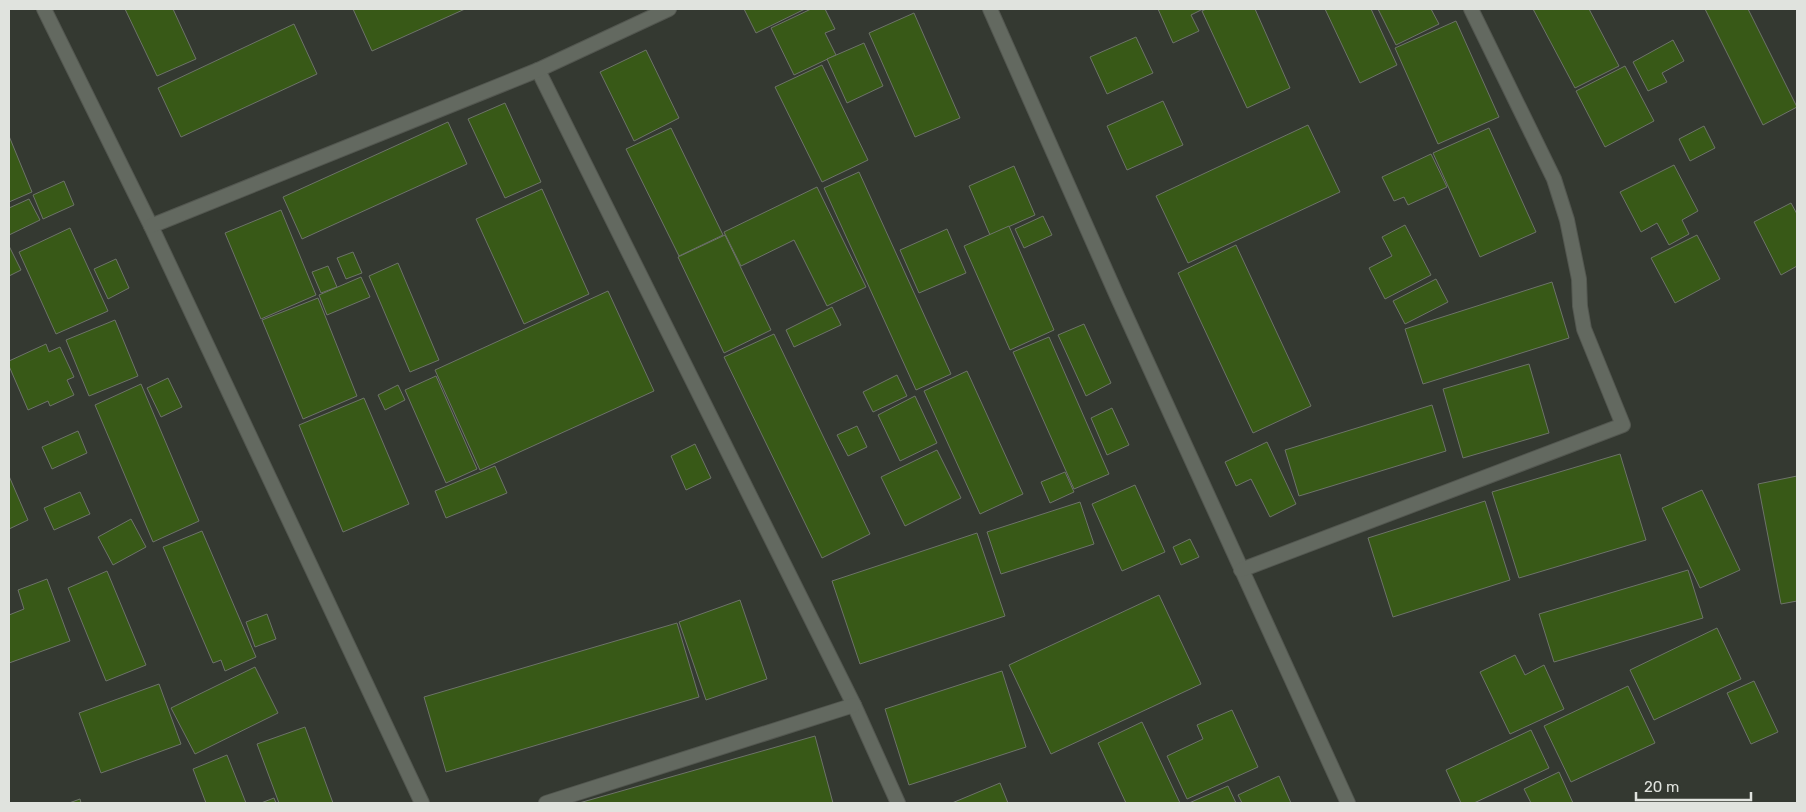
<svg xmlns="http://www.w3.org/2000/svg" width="1806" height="812" viewBox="0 0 1806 812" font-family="Rubik,sans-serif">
<rect width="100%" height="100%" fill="#343931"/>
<g fill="#385917" stroke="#6d7369">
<path d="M 125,9 L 173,9 L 196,59 L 157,76 Z"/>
<path d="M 353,9 L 465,9 L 372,51 Z"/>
<path d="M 744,9 L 805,9 L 756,33 Z"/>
<path d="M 811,9 L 825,9 L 835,29 L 825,33 L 836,55 L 794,75 L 771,28 Z"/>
<path d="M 1158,9 L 1203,9 L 1191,15 L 1199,31 L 1173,43 Z"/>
<path d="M 1206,9 L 1255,9 L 1290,88 L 1247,108 L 1202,11 Z"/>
<path d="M 1325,9 L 1371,9 L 1397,65 L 1360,83 Z"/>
<path d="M 1378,9 L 1431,9 L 1439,24 L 1396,45 Z"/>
<path d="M 1533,9 L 1589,9 L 1619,66 L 1575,88 Z"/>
<path d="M 1705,9 L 1748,9 L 1797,107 L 1763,125 Z"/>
<path d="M 914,13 L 960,118 L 915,137 L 869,33 Z"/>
<path d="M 1456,21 L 1499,117 L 1438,144 L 1395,48 Z"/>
<path d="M 294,24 L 317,74 L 181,137 L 158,88 Z"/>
<path d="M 1136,37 L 1153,73 L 1107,94 L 1090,57 Z"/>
<path d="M 1673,40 L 1684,61 L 1662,73 L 1667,82 L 1648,91 L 1633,62 Z"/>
<path d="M 864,43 L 883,86 L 847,103 L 827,59 Z"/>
<path d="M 646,50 L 679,118 L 634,141 L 600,72 Z"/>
<path d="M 822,65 L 868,160 L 822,182 L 775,87 Z"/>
<path d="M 1625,66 L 1654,121 L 1605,147 L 1576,91 Z"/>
<path d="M 1163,101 L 1183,145 L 1127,170 L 1107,126 Z"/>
<path d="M 505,103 L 541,182 L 505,198 L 468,119 Z"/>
<path d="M 448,122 L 467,164 L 302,239 L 283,197 Z"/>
<path d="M 1308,125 L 1340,192 L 1188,263 L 1156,196 Z"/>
<path d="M 1704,126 L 1715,148 L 1690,161 L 1679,139 Z"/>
<path d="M 671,128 L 723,235 L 679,256 L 626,149 Z"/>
<path d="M 1489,128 L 1536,232 L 1480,257 L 1433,153 Z"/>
<path d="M 9,136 L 32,192 L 9,202 Z"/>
<path d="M 1431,154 L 1447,187 L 1408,205 L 1404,197 L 1394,201 L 1382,177 Z"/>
<path d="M 1674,165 L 1698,211 L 1682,220 L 1689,234 L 1669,245 L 1657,223 L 1641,232 L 1620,192 Z"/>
<path d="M 1014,166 L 1035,215 L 990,235 L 969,186 Z"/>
<path d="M 859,172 L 951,374 L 916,390 L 824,188 Z"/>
<path d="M 64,181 L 74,205 L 43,219 L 33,195 Z"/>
<path d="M 817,187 L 866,287 L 827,306 L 794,240 L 741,266 L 724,232 Z"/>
<path d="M 542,189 L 589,294 L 524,324 L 476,219 Z"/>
<path d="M 29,199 L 40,220 L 9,235 L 9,208 Z"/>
<path d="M 1791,203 L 1797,214 L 1797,266 L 1781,275 L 1754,222 Z"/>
<path d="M 281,210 L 316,295 L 261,319 L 225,233 Z"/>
<path d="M 1043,216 L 1052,235 L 1024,248 L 1015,229 Z"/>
<path d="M 1405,225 L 1431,275 L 1385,299 L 1369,268 L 1392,256 L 1382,237 Z"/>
<path d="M 1009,226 L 1054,330 L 1010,350 L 964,246 Z"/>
<path d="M 70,228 L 108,311 L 56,334 L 19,252 Z"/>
<path d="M 947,229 L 966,273 L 919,293 L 900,250 Z"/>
<path d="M 725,235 L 771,330 L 724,353 L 678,257 Z"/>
<path d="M 1697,235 L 1720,279 L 1675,303 L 1651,258 Z"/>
<path d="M 1236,245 L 1311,406 L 1253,433 L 1178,273 Z"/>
<path d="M 9,246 L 21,270 L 9,276 Z"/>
<path d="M 353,252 L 362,273 L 346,279 L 337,258 Z"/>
<path d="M 116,259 L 129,288 L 108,299 L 94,269 Z"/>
<path d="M 398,263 L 439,360 L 410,372 L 369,276 Z"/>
<path d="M 328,266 L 337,287 L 321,293 L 312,272 Z"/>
<path d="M 361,277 L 370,297 L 327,315 L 319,295 Z"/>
<path d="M 1436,279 L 1448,302 L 1405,324 L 1393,301 Z"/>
<path d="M 1552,282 L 1569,338 L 1423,384 L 1405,329 Z"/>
<path d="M 608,291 L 654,391 L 480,470 L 435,370 Z"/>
<path d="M 318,298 L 357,396 L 303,419 L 262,320 Z"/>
<path d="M 832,307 L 841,325 L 794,347 L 786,330 Z"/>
<path d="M 115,320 L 138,376 L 89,396 L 66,340 Z"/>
<path d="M 1084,324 L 1111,383 L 1086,396 L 1058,335 Z"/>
<path d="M 774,334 L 870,534 L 822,558 L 724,357 Z"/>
<path d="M 1049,337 L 1109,474 L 1074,489 L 1013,352 Z"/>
<path d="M 46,344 L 49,352 L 60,347 L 74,377 L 67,380 L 74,395 L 50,406 L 48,401 L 28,410 L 9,366 L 9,361 Z"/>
<path d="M 1529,364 L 1549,433 L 1463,458 L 1443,389 Z"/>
<path d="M 967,371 L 1023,494 L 980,514 L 924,391 Z"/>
<path d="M 897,375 L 907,396 L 873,412 L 863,392 Z"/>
<path d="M 436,376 L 477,469 L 446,483 L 405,390 Z"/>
<path d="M 168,378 L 182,407 L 161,417 L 147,388 Z"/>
<path d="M 141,384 L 199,521 L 153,542 L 95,405 Z"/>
<path d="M 398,385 L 405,400 L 385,410 L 378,395 Z"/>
<path d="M 915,396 L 937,443 L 900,461 L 878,415 Z"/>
<path d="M 364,398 L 409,504 L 343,532 L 299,425 Z"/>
<path d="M 1432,405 L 1446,451 L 1299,496 L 1285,450 Z"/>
<path d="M 1112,408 L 1129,445 L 1107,455 L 1091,418 Z"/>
<path d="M 857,426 L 867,447 L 848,456 L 837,435 Z"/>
<path d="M 78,431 L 87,453 L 52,469 L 42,447 Z"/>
<path d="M 1267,442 L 1296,504 L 1270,517 L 1251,479 L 1236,486 L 1225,462 Z"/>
<path d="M 695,444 L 711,478 L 686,490 L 671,456 Z"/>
<path d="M 937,450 L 961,498 L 905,526 L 881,477 Z"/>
<path d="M 1620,454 L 1646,540 L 1519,578 L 1492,492 Z"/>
<path d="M 495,466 L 507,493 L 446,518 L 435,491 Z"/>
<path d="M 1065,472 L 1074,492 L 1050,503 L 1041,482 Z"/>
<path d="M 9,476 L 28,520 L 9,529 Z"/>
<path d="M 1797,476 L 1797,601 L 1781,604 L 1758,484 Z"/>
<path d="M 1135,485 L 1165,552 L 1122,571 L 1092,504 Z"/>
<path d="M 1702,490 L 1740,570 L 1700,588 L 1662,508 Z"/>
<path d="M 80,492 L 90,514 L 54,530 L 44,508 Z"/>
<path d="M 1485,501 L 1510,580 L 1393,617 L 1368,538 Z"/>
<path d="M 1080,502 L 1094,544 L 1001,574 L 987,532 Z"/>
<path d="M 131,519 L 146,547 L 113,565 L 98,537 Z"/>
<path d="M 202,531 L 256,657 L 225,671 L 221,660 L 213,663 L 163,547 Z"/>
<path d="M 977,533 L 1005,616 L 860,664 L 832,581 Z"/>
<path d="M 1190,539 L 1199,557 L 1181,565 L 1173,547 Z"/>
<path d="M 1688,570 L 1703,618 L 1554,662 L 1539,614 Z"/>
<path d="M 107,571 L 146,665 L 106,681 L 68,588 Z"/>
<path d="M 47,579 L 70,641 L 9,663 L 9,615 L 24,609 L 18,590 Z"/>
<path d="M 1159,595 L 1201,684 L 1051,754 L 1009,665 Z"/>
<path d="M 740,600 L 767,679 L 706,700 L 679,622 Z"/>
<path d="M 267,614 L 276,639 L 255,647 L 246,622 Z"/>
<path d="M 677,623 L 699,697 L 446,772 L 424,697 Z"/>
<path d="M 1717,628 L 1741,679 L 1654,720 L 1630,670 Z"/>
<path d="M 1515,655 L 1525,675 L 1544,665 L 1564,709 L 1510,734 L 1480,672 Z"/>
<path d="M 255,667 L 278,713 L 195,754 L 171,708 Z"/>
<path d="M 1002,671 L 1026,747 L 909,785 L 885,709 Z"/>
<path d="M 1754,681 L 1778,732 L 1751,744 L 1727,693 Z"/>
<path d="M 159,684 L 181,744 L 101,773 L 79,713 Z"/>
<path d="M 1628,686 L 1655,743 L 1571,782 L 1544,726 Z"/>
<path d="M 1232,710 L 1258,767 L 1187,799 L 1167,756 L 1203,739 L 1197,725 Z"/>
<path d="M 1142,722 L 1180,803 L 1126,803 L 1098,743 Z"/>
<path d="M 305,727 L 333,803 L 279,803 L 257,744 Z"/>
<path d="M 1531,730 L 1549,768 L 1474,803 L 1461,803 L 1446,770 Z"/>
<path d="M 815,736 L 833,803 L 579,803 Z"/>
<path d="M 227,755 L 246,803 L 206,803 L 193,769 Z"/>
<path d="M 1559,772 L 1573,803 L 1531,803 L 1524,789 Z"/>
<path d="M 1279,776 L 1291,803 L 1242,803 L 1238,795 Z"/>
<path d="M 1000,783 L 1008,803 L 952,803 Z"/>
<path d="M 1228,786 L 1236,803 L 1189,803 Z"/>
<path d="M 274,798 L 276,803 L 261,803 Z"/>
<path d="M 80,799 L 81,803 L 69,803 Z"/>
</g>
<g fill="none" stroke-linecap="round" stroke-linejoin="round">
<g stroke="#535750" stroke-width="16">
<g id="minor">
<path d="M 44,9 L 151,226 L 422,803"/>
<path d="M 990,9 L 1117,296 L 1348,803"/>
<path d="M 538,70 L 854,705 L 898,803"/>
<path d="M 151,226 L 538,70 L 669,9"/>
<path d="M 1241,570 L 1623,425 L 1584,329 L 1580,306 L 1579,279 L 1567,220 L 1554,179 L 1471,9"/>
<path d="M 546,803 L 854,705"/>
</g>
</g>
<use href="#minor" stroke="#636960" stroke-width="14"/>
</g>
<rect width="1806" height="812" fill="none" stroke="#e0e3de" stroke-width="20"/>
<path d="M1636 792v8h115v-8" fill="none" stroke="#e0e3de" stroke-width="2.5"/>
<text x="1644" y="792" font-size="15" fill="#e0e3de" stroke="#343931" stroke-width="4" paint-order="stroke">20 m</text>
</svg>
